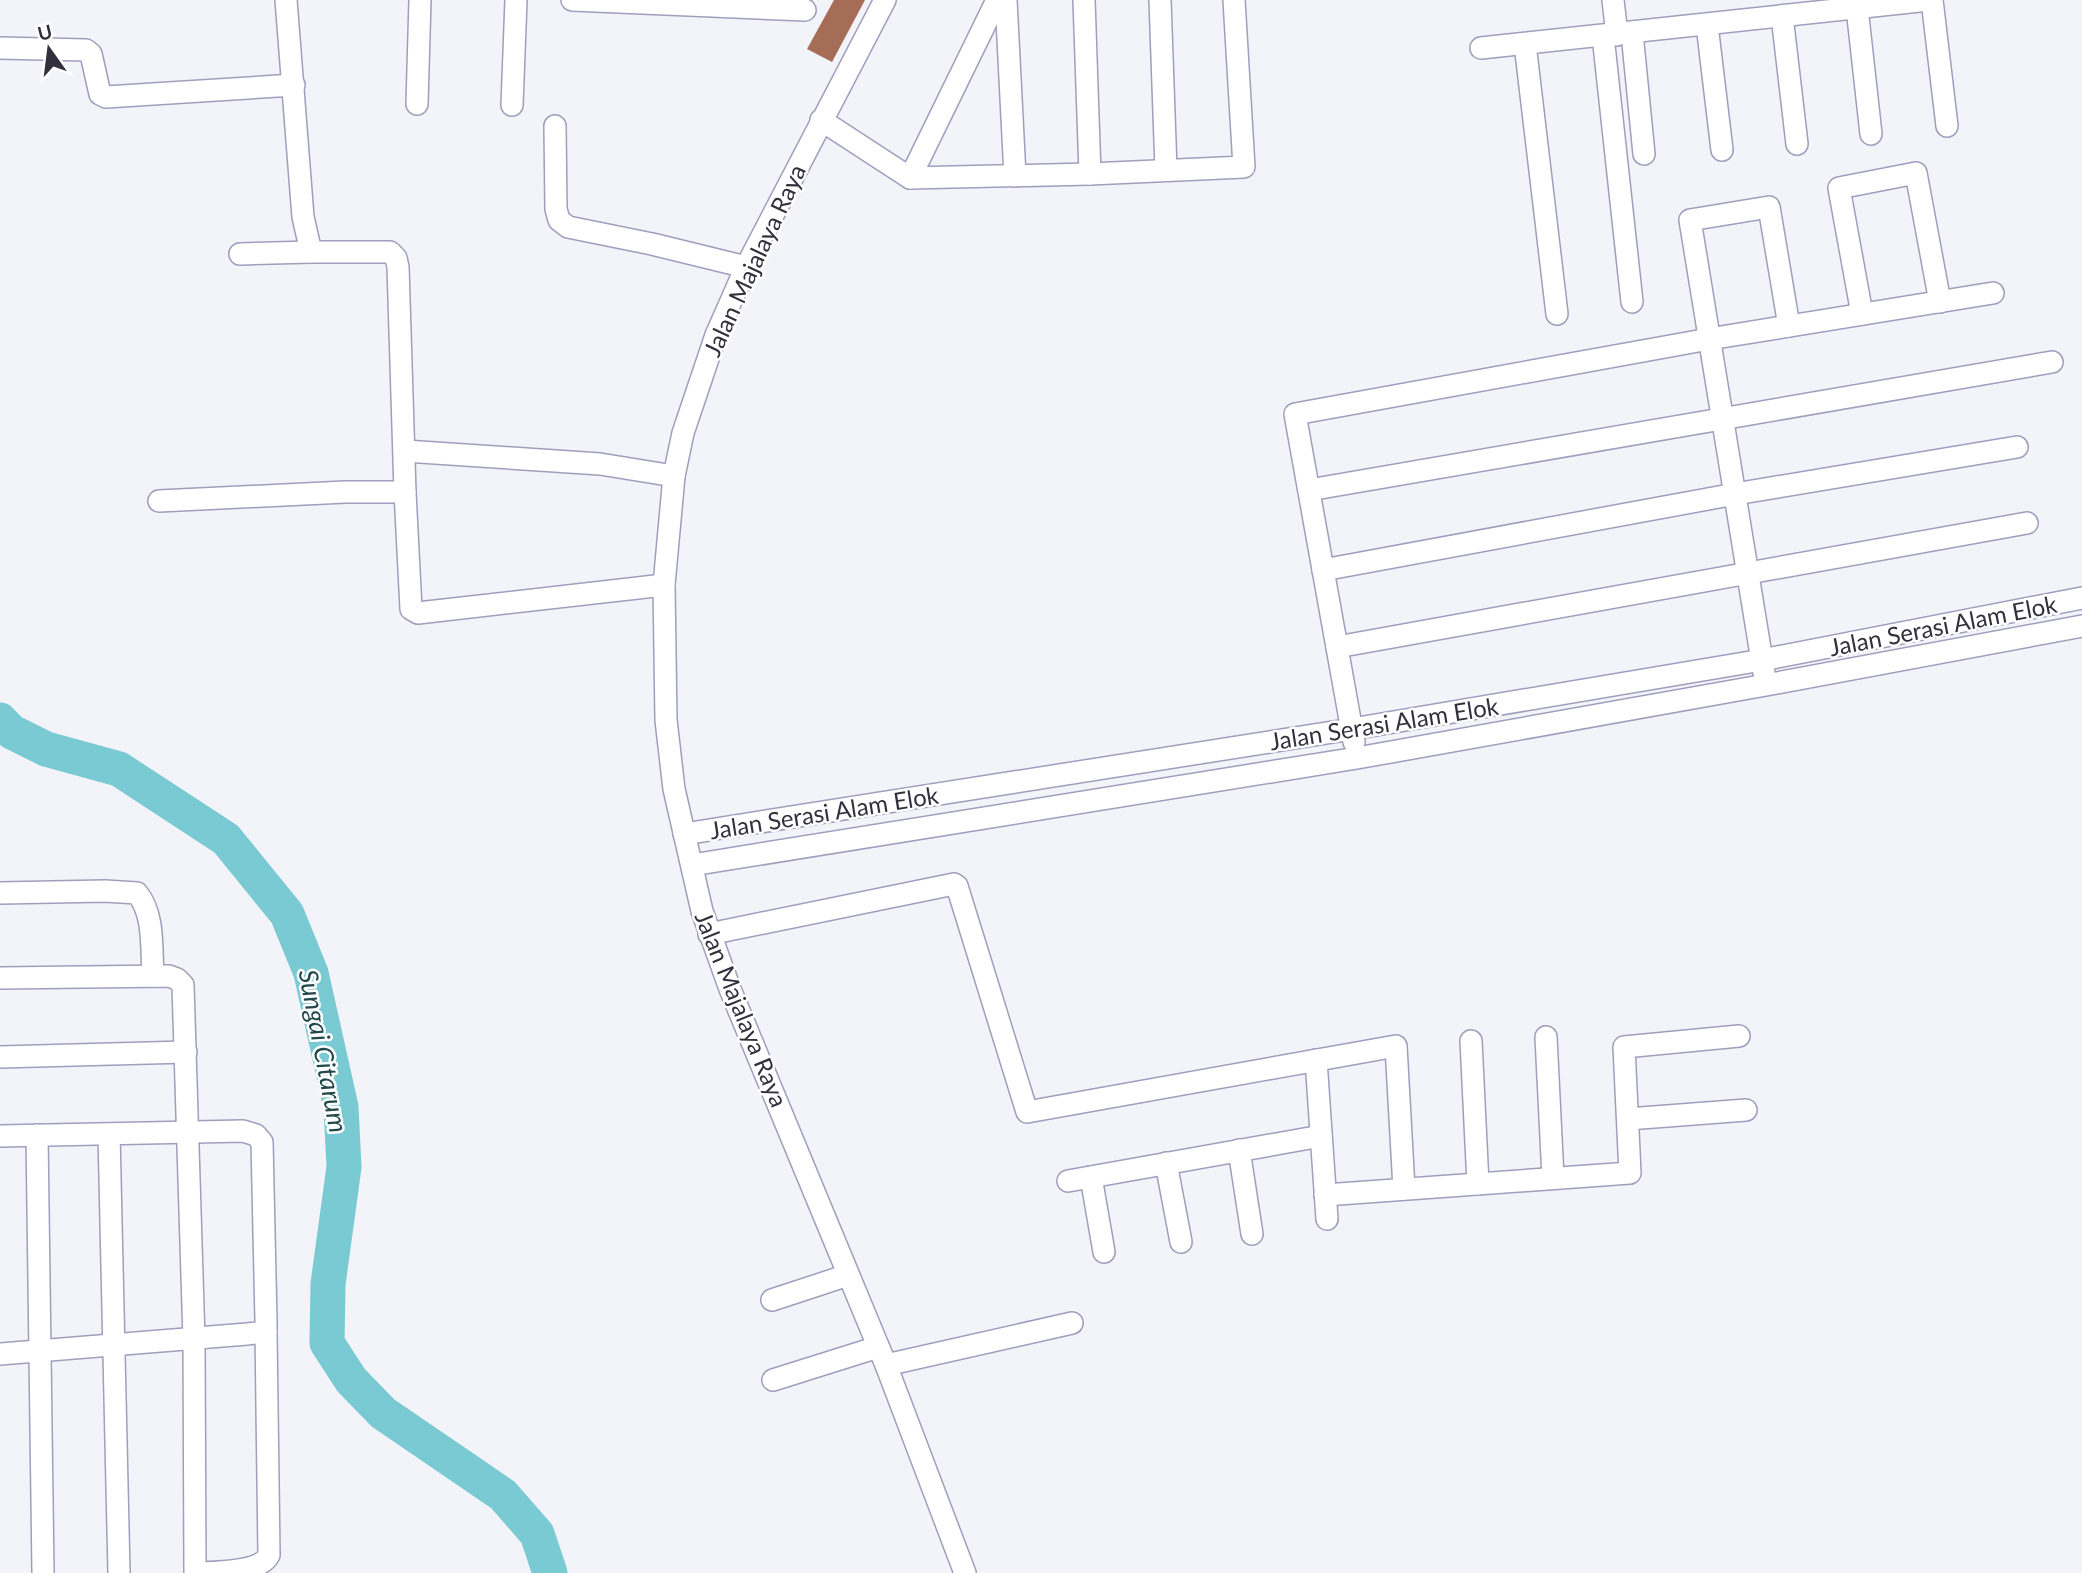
<svg xmlns="http://www.w3.org/2000/svg" width="2082" height="1573" viewBox="0 0 2082 1573" font-family="Lato,sans-serif">
<rect width="100%" height="100%" fill="#f3f3fa"/>
<g fill="none" stroke-linecap="round" stroke-linejoin="round">
<path stroke="#79cad2" stroke-width="35" d="M 0,720 L 12,732 L 46,749 L 119,769 L 226,839 L 287,914 L 311,973 L 341,1107 L 344,1167 L 328,1284 L 327,1343 L 351,1380 L 383,1413 L 503,1495 L 537,1534 L 550,1573"/>
</g>
<path fill="#a66d56" d="M 834,0 L 865,0 L 832,62 L 807,49 Z"/>
<g fill="none" stroke-linecap="round" stroke-linejoin="round">
<g stroke="#a19dbd" stroke-width="24">
<g id="minor">
<path d="M 286,0 L 303,217 L 311,252 L 390,252 L 396,258 L 398,267 L 405,492 L 411,609 L 418,613 L 664,585"/>
<path d="M 572,0 L 805,10"/>
<path d="M 885,0 L 746,267 L 716,335 L 683,433 L 674,476 L 664,585 L 666,720 L 674,789 L 702,911 L 730,989 L 886,1365 L 965,1573"/>
<path d="M 1006,0 L 1015,176"/>
<path d="M 1084,0 L 1090,174"/>
<path d="M 1160,0 L 1166,170"/>
<path d="M 1613,0 L 1617,35"/>
<path d="M 1932,0 L 1947,126"/>
<path d="M 1857,8 L 1871,134"/>
<path d="M 1782,16 L 1797,144"/>
<path d="M 1707,25 L 1722,150"/>
<path d="M 1632,33 L 1644,154"/>
<path d="M 1603,36 L 1632,302"/>
<path d="M 1525,44 L 1557,314"/>
<path d="M 0,48 L 86,50 L 91,54 L 100,94 L 106,97 L 294,85"/>
<path d="M 1481,48 L 1929,0"/>
<path d="M 417,104 L 420,0"/>
<path d="M 512,105 L 516,0"/>
<path d="M 821,120 L 910,178 L 1090,174 L 1244,167 L 1234,0"/>
<path d="M 555,126 L 556,209 L 559,220 L 568,227 L 652,244 L 746,267"/>
<path d="M 910,178 L 997,0"/>
<path d="M 240,254 L 311,252"/>
<path d="M 1862,314 L 1839,188 L 1916,173 L 1940,302"/>
<path d="M 405,451 L 600,464 L 674,476"/>
<path d="M 1309,490 L 2052,362"/>
<path d="M 159,501 L 345,492 L 405,492"/>
<path d="M 1323,570 L 1735,494 L 2017,447"/>
<path d="M 1337,647 L 2027,523"/>
<path d="M 1764,673 L 1690,220 L 1769,207 L 1789,326"/>
<path d="M 1354,742 L 1295,414 L 1709,339 L 1993,293"/>
<path d="M 684,834 L 1352,729 L 1762,660 L 2082,598"/>
<path d="M 692,865 L 1357,758 L 1766,685 L 2082,626"/>
<path d="M 0,893 L 105,891 L 137,893 C 155,915 151,949 153,976"/>
<path d="M 709,934 L 954,884 L 957,886 L 1027,1112 L 1396,1046 L 1404,1189"/>
<path d="M 0,978 L 169,976 L 177,979 L 183,985 L 194,1340 L 195,1573 C 217,1572 260,1573 269,1555 L 266,1332"/>
<path d="M 1546,1037 L 1553,1178"/>
<path d="M 1471,1041 L 1478,1184"/>
<path d="M 0,1057 L 186,1052"/>
<path d="M 1316,1060 L 1327,1219"/>
<path d="M 1628,1119 L 1746,1110"/>
<path d="M 109,1134 L 119,1573"/>
<path d="M 37,1135 L 43,1573"/>
<path d="M 0,1136 L 243,1131 L 256,1135 L 262,1142 L 266,1321 L 266,1332 L 247,1334 L 0,1354"/>
<path d="M 1239,1150 L 1252,1234"/>
<path d="M 1166,1163 L 1181,1242"/>
<path d="M 1091,1177 L 1104,1252"/>
<path d="M 1068,1181 L 1321,1136"/>
<path d="M 1325,1195 L 1630,1173 L 1624,1047 L 1739,1036"/>
<path d="M 772,1300 L 848,1275"/>
<path d="M 886,1365 L 1072,1323"/>
<path d="M 773,1380 L 878,1347"/>
</g>
</g>
<use href="#minor" stroke="#fff" stroke-width="21"/>
</g>
<g text-anchor="middle" dominant-baseline="central" stroke-width="5" stroke-linejoin="round" paint-order="stroke">
<g font-size="24" fill="#32303d" stroke="#fff">
<text transform="translate(754 260) rotate(-65)">Jalan Majalaya Raya</text>
<text transform="translate(1943 625) rotate(-11)">Jalan Serasi Alam Elok</text>
<text transform="translate(1384 723) rotate(-9)">Jalan Serasi Alam Elok</text>
<text transform="translate(824 812) rotate(-9)">Jalan Serasi Alam Elok</text>
<text transform="translate(742 1009) rotate(68)">Jalan Majalaya Raya</text>
</g>
<g font-size="26" font-style="italic" fill="#21484b" stroke="#fff">
<text transform="translate(324 1051) rotate(79)">Sungai Citarum</text>
</g>
</g>
<g transform="translate(49 49) rotate(346)" stroke="#ffffff" stroke-width="5" paint-order="stroke">
<path d="M0-5L12 26L0 18L-12 26Z" fill="#32303d"/>
<text y="-10" font-size="19" font-weight="bold" text-anchor="middle" fill="#32303d">U</text>
</g>
</svg>
